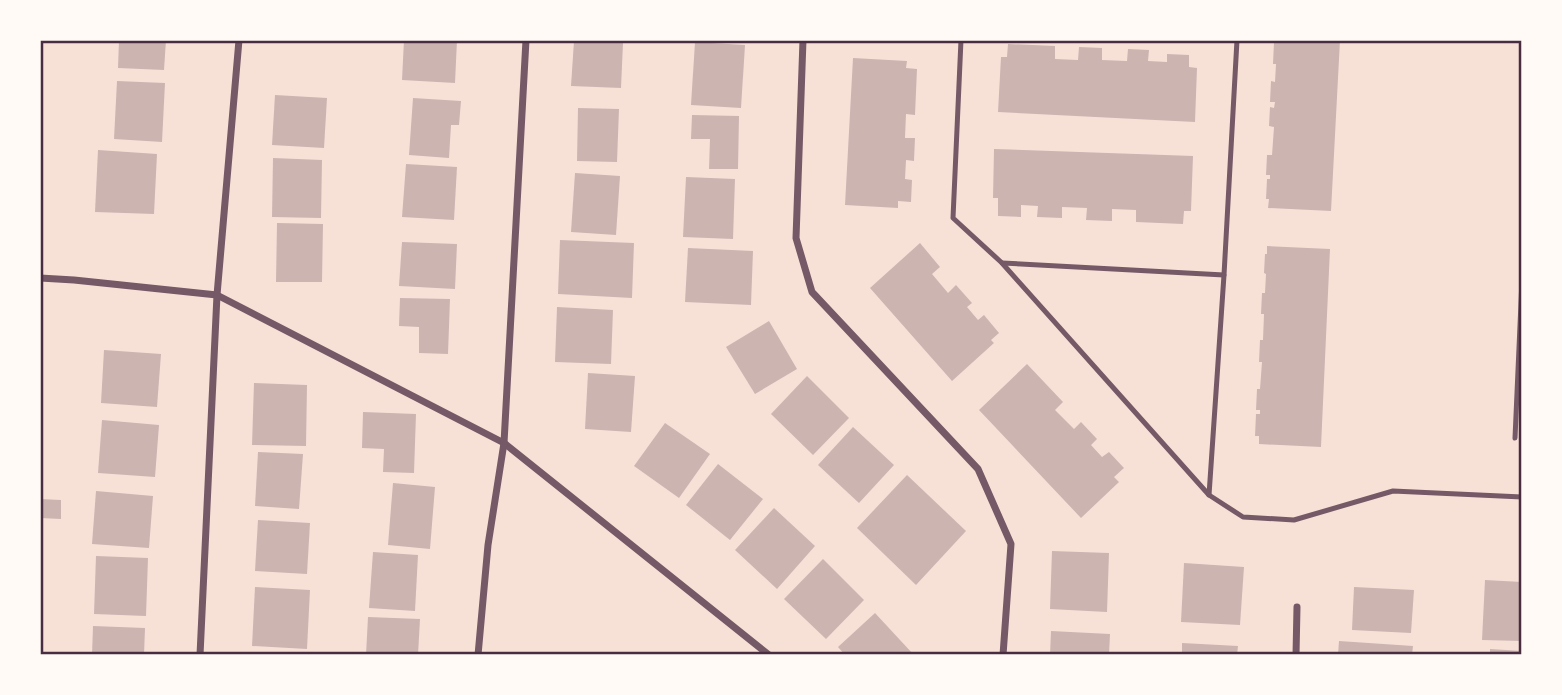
<svg xmlns="http://www.w3.org/2000/svg" width="1562" height="695" viewBox="0 0 1562 695" font-family="Arial,sans-serif">
<rect width="100%" height="100%" fill="#f7e1d7"/>
<g fill="#ccb4b1">
<path d="M 119,40 L 166,40 L 164,70 L 118,68 Z"/>
<path d="M 404,40 L 457,40 L 455,83 L 402,80 Z"/>
<path d="M 1277,40 L 1340,40 L 1331,211 L 1268,208 L 1269,199 L 1266,199 L 1267,179 L 1270,179 L 1270,175 L 1266,175 L 1267,155 L 1272,155 L 1274,127 L 1269,126 L 1270,107 L 1274,108 L 1275,102 L 1270,102 L 1271,81 L 1275,82 L 1276,64 L 1273,64 L 1274,42 L 1277,42 Z"/>
<path d="M 574,41 L 623,43 L 621,88 L 571,86 Z"/>
<path d="M 695,42 L 745,45 L 741,108 L 691,105 Z"/>
<path d="M 1008,44 L 1055,46 L 1055,59 L 1078,60 L 1079,47 L 1102,48 L 1102,60 L 1127,61 L 1128,49 L 1149,50 L 1148,61 L 1167,62 L 1167,54 L 1189,55 L 1189,67 L 1197,68 L 1195,122 L 998,112 L 1001,57 L 1007,57 Z"/>
<path d="M 853,58 L 907,61 L 906,68 L 917,69 L 915,115 L 906,114 L 905,138 L 915,138 L 914,161 L 906,160 L 905,179 L 912,180 L 911,202 L 898,201 L 898,208 L 845,205 Z"/>
<path d="M 117,81 L 165,83 L 162,142 L 114,139 Z"/>
<path d="M 275,95 L 327,98 L 324,148 L 272,145 Z"/>
<path d="M 413,98 L 461,101 L 459,125 L 451,125 L 449,158 L 409,155 Z"/>
<path d="M 578,108 L 619,109 L 617,162 L 577,161 Z"/>
<path d="M 692,115 L 739,116 L 738,169 L 709,169 L 710,139 L 691,139 Z"/>
<path d="M 994,149 L 1193,156 L 1191,211 L 1184,211 L 1183,224 L 1136,222 L 1136,210 L 1112,209 L 1112,221 L 1086,220 L 1087,208 L 1062,207 L 1062,218 L 1037,217 L 1038,206 L 1021,205 L 1021,217 L 998,216 L 998,198 L 993,198 Z"/>
<path d="M 98,150 L 157,154 L 154,214 L 95,212 Z"/>
<path d="M 273,158 L 322,160 L 321,218 L 272,217 Z"/>
<path d="M 406,164 L 457,167 L 454,220 L 402,217 Z"/>
<path d="M 575,173 L 620,176 L 616,235 L 571,232 Z"/>
<path d="M 686,177 L 735,179 L 733,239 L 683,237 Z"/>
<path d="M 277,223 L 323,224 L 322,282 L 276,282 Z"/>
<path d="M 560,240 L 634,243 L 632,298 L 558,294 Z"/>
<path d="M 402,242 L 457,244 L 455,289 L 399,286 Z"/>
<path d="M 920,243 L 940,267 L 932,274 L 948,293 L 956,285 L 972,303 L 967,307 L 978,320 L 984,315 L 999,333 L 991,340 L 994,343 L 952,381 L 870,288 Z"/>
<path d="M 1267,246 L 1330,249 L 1321,447 L 1259,444 L 1259,436 L 1255,436 L 1256,414 L 1260,414 L 1260,410 L 1256,410 L 1257,389 L 1260,389 L 1262,362 L 1259,362 L 1260,340 L 1263,340 L 1264,314 L 1261,314 L 1262,293 L 1265,293 L 1266,274 L 1264,273 L 1265,254 L 1267,254 Z"/>
<path d="M 688,248 L 753,251 L 751,305 L 685,302 Z"/>
<path d="M 400,298 L 450,299 L 448,354 L 419,353 L 419,327 L 399,326 Z"/>
<path d="M 557,307 L 613,310 L 611,364 L 555,362 Z"/>
<path d="M 769,321 L 797,369 L 755,394 L 726,347 Z"/>
<path d="M 104,350 L 161,354 L 157,407 L 101,403 Z"/>
<path d="M 1027,364 L 1063,402 L 1055,410 L 1074,429 L 1081,422 L 1097,439 L 1091,445 L 1102,457 L 1109,452 L 1124,468 L 1114,477 L 1119,482 L 1081,518 L 979,410 Z"/>
<path d="M 588,373 L 635,376 L 631,432 L 585,429 Z"/>
<path d="M 807,376 L 849,418 L 813,455 L 771,414 Z"/>
<path d="M 254,383 L 307,385 L 306,446 L 252,445 Z"/>
<path d="M 363,412 L 416,414 L 414,473 L 383,472 L 384,449 L 362,448 Z"/>
<path d="M 102,420 L 159,425 L 155,477 L 98,473 Z"/>
<path d="M 665,423 L 710,454 L 679,498 L 634,466 Z"/>
<path d="M 853,427 L 894,465 L 859,503 L 818,465 Z"/>
<path d="M 258,452 L 303,454 L 299,509 L 255,506 Z"/>
<path d="M 718,464 L 763,499 L 730,540 L 686,505 Z"/>
<path d="M 907,475 L 966,531 L 916,585 L 857,528 Z"/>
<path d="M 393,483 L 435,487 L 430,549 L 388,545 Z"/>
<path d="M 96,491 L 153,496 L 149,548 L 92,544 Z"/>
<path d="M 40,499 L 61,500 L 61,519 L 40,518 Z"/>
<path d="M 774,508 L 815,546 L 777,589 L 735,550 Z"/>
<path d="M 258,520 L 310,523 L 307,574 L 255,571 Z"/>
<path d="M 1052,551 L 1109,553 L 1107,612 L 1050,609 Z"/>
<path d="M 373,552 L 418,555 L 415,611 L 369,608 Z"/>
<path d="M 96,556 L 148,558 L 146,616 L 94,614 Z"/>
<path d="M 823,559 L 864,600 L 826,639 L 784,599 Z"/>
<path d="M 1184,563 L 1244,567 L 1240,625 L 1181,622 Z"/>
<path d="M 1485,580 L 1522,582 L 1522,641 L 1482,640 Z"/>
<path d="M 255,587 L 310,590 L 307,649 L 252,646 Z"/>
<path d="M 1354,587 L 1414,590 L 1411,633 L 1352,630 Z"/>
<path d="M 875,613 L 913,654 L 911,655 L 845,655 L 838,647 Z"/>
<path d="M 368,617 L 420,619 L 418,655 L 366,655 Z"/>
<path d="M 93,626 L 145,628 L 144,655 L 92,655 Z"/>
<path d="M 1051,631 L 1110,634 L 1109,655 L 1050,655 Z"/>
<path d="M 1339,641 L 1413,646 L 1412,655 L 1338,655 Z"/>
<path d="M 1182,643 L 1238,646 L 1237,655 L 1182,655 Z"/>
<path d="M 1490,649 L 1522,651 L 1522,655 L 1490,655 Z"/>
</g>
<g fill="none" stroke-linecap="round" stroke-linejoin="round">
<g stroke="#755966" stroke-width="5">
<path d="M 961,40 L 953,218 L 1002,263 L 1209,495 L 1243,517 L 1294,520 L 1393,491 L 1522,497"/>
<path d="M 1002,263 L 1224,275"/>
<path d="M 1515,438 L 1522,280"/>
<path d="M 1209,495 L 1224,275 L 1237,40"/>
</g>
<g stroke="#755966" stroke-width="7">
<path d="M 803,40 L 796,238 L 812,292 L 978,469 L 1011,544 L 1003,655"/>
<path d="M 40,278 L 74,280 L 217,295 L 504,443 L 769,655"/>
<path d="M 200,655 L 217,295 L 239,40"/>
<path d="M 478,655 L 488,545 L 504,443 L 526,40"/>
<path d="M 1296,655 L 1297,607"/>
</g>
</g>
<rect width="1562" height="695" fill="none" stroke="#fffaf5" stroke-width="84"/>
<rect x="42" y="42" width="1478" height="611" fill="none" stroke="#4a2c40" stroke-width="2.5"/>
</svg>
